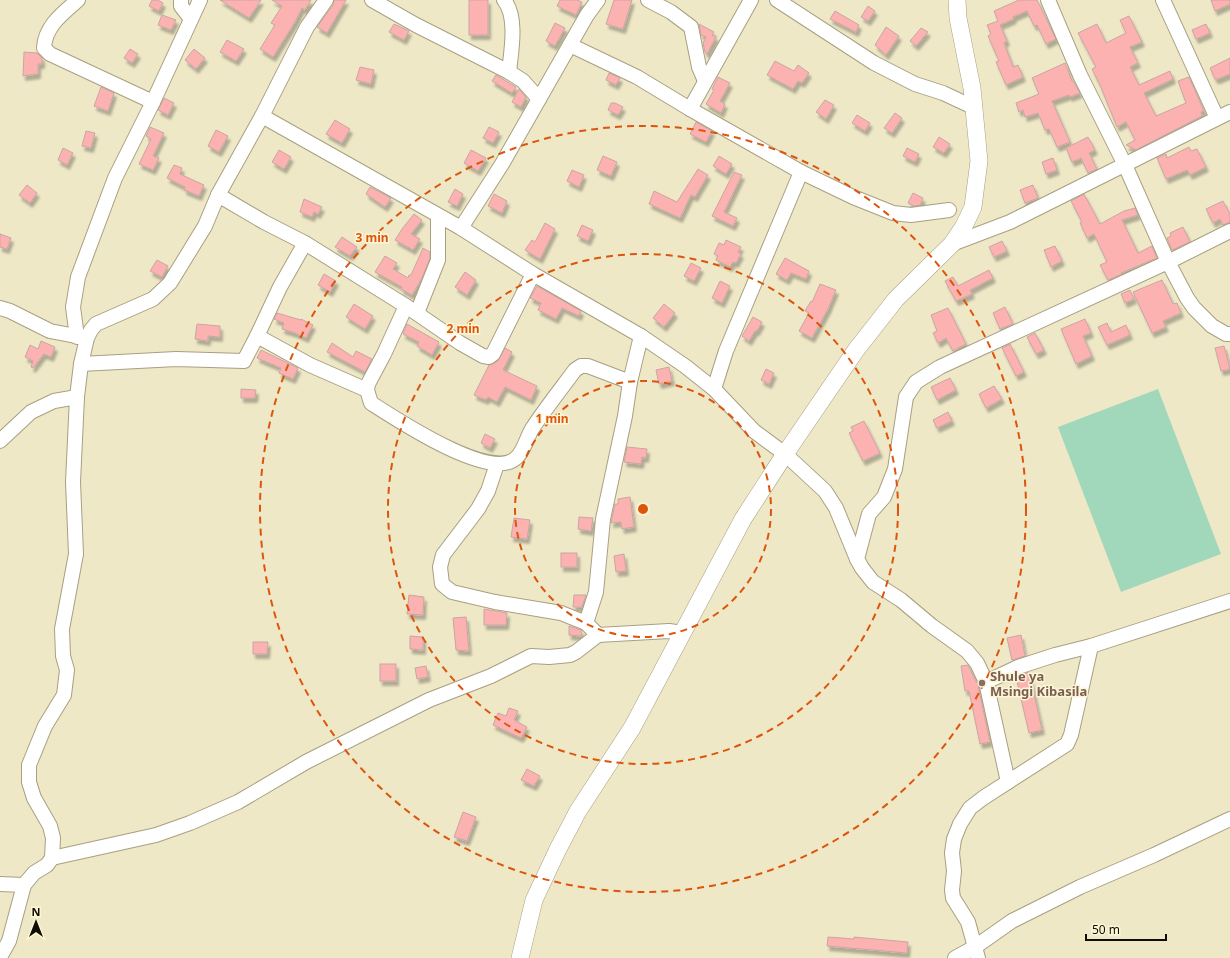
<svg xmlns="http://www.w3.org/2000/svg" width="1230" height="958" viewBox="0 0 1230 958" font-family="'Noto Sans',sans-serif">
<defs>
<filter id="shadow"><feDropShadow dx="2.5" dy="4.5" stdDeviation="1" flood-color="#0004"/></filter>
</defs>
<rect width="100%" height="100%" fill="#efe8c7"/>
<path fill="#a1d8bb" d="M 1158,389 L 1221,554 L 1121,592 L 1058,427 Z"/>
<g fill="#fcb2b0" stroke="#caa5a3" filter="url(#shadow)">
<path d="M 152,0 L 158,0 L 163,3 L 159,11 L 149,6 Z"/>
<path d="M 220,0 L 261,0 L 249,18 Z"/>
<path d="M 272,0 L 311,0 L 305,10 L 302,8 L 295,22 L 273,57 L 260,49 L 275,25 L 271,23 L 282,6 Z"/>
<path d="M 334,0 L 346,0 L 327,33 L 317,27 L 333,5 Z"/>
<rect x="469" y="0" width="19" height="35"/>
<path d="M 560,0 L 577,0 L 582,2 L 576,15 L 557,6 Z"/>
<path d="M 614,0 L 632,0 L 623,29 L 606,24 Z"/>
<path d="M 1019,0 L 1037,0 L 1056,39 L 1046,44 L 1037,25 L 1034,26 L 1027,11 L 1013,17 L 1014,19 L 1000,25 L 1007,41 L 1004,43 L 1013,67 L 1018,65 L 1023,77 L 1006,85 L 996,62 L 999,61 L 988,36 L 991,34 L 987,25 L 998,21 L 994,11 Z"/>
<path d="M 1211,0 L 1230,0 L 1230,4 L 1215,11 Z"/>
<path d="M 868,6 L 875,11 L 868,21 L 861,17 Z"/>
<path d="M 835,11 L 859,25 L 856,32 L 830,19 Z"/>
<path d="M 162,15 L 176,20 L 171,30 L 158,25 Z"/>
<path d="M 1129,16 L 1142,42 L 1130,47 L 1138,63 L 1130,67 L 1139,85 L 1170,71 L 1173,79 L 1144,93 L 1156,116 L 1186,103 L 1178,81 L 1189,77 L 1204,111 L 1201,112 L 1202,116 L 1136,150 L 1126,145 L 1135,140 L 1126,122 L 1117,127 L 1100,85 L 1092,69 L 1096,67 L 1078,33 L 1097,24 L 1106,43 L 1126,33 L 1120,20 Z"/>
<path d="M 555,23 L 565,28 L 555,46 L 546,41 Z"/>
<path d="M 394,24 L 409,31 L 404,40 L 389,32 Z"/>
<path d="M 699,24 L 714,32 L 712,35 L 716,37 L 707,54 L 705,52 L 703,43 L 706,37 L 701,35 Z"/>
<path d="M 1206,24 L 1210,33 L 1196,39 L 1192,30 Z"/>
<path d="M 886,27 L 899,36 L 886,55 L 875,45 Z"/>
<path d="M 921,28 L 928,32 L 916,46 L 910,41 Z"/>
<path d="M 227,40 L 244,49 L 236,61 L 220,52 Z"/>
<path d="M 130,49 L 138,54 L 132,63 L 124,58 Z"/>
<path d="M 194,49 L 205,58 L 196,69 L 185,60 Z"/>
<path d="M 24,52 L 37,53 L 42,58 L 42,64 L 38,64 L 38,74 L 23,76 Z"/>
<path d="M 1230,58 L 1230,74 L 1218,79 L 1215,79 L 1210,68 Z"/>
<path d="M 775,61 L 794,71 L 798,65 L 809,73 L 802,83 L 798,81 L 793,89 L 767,75 Z"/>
<path d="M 1065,63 L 1072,81 L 1073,81 L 1080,93 L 1070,97 L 1069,95 L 1052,101 L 1070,142 L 1057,147 L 1049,129 L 1045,130 L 1038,113 L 1025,117 L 1023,110 L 1019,112 L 1016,103 L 1039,94 L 1032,78 Z"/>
<path d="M 360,67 L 374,70 L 371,84 L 356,80 Z"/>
<path d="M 609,73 L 620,78 L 616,85 L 606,80 Z"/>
<path d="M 496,75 L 516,87 L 512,93 L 492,81 Z"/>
<path d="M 718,77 L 730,83 L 720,101 L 725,104 L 721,113 L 706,104 L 714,90 L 712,89 Z"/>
<path d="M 101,87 L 114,93 L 108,111 L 94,106 Z"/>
<path d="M 519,89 L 526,97 L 521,107 L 512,102 Z"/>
<path d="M 164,98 L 174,103 L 168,115 L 158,110 Z"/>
<path d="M 825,100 L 834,105 L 826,119 L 816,112 Z"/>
<path d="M 611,103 L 615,103 L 623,107 L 618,115 L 608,110 Z"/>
<path d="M 895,113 L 902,118 L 892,133 L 884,128 Z"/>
<path d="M 857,115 L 870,123 L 865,131 L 852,123 Z"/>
<path d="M 335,120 L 350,129 L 342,143 L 326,134 Z"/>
<path d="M 696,122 L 712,131 L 706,142 L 690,134 Z"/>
<path d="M 150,127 L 164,133 L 153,156 L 159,158 L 153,170 L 139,164 L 151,139 L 146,136 Z"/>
<path d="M 489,127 L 499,132 L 493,143 L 483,138 Z"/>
<path d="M 216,130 L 228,136 L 219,152 L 208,146 Z"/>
<path d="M 86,131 L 95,133 L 91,148 L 82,146 Z"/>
<path d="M 939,137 L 950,144 L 944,153 L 933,147 Z"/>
<path d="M 1088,137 L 1095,150 L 1089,153 L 1097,169 L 1088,173 L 1081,158 L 1072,162 L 1066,148 Z"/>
<path d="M 1189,147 L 1191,151 L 1197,149 L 1206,167 L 1190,175 L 1187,170 L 1166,179 L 1157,158 L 1166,154 L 1167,158 Z"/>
<path d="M 63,148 L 73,153 L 67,165 L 58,160 Z"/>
<path d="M 907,148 L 919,154 L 915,162 L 903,156 Z"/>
<path d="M 279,150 L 291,157 L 284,169 L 272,162 Z"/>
<path d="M 471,150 L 486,158 L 478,171 L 464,163 Z"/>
<path d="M 603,156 L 617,162 L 611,176 L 597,170 Z"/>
<path d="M 719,156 L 732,164 L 726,174 L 713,166 Z"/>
<path d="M 1053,158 L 1057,170 L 1046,174 L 1042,162 Z"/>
<path d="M 174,165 L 182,168 L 180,174 L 204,185 L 199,196 L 184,190 L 185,187 L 167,178 Z"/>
<path d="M 698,169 L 708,175 L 695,197 L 691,195 L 680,218 L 649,204 L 654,191 L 677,202 Z"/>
<path d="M 572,170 L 584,175 L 579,187 L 567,181 Z"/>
<path d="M 734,172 L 742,175 L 724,212 L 737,218 L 733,226 L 712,216 Z"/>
<path d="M 27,185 L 37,193 L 30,203 L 19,195 Z"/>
<path d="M 1033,185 L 1038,198 L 1025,203 L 1020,190 Z"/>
<path d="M 370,187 L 391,198 L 385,207 L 366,194 Z"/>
<path d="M 455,189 L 463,194 L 457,206 L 448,202 Z"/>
<path d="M 913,193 L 923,198 L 920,205 L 914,206 L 908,203 Z"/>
<path d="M 494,194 L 507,201 L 502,213 L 488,206 Z"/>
<path d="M 1084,194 L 1100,224 L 1124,211 L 1135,208 L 1138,215 L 1122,220 L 1138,253 L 1152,246 L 1157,258 L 1121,273 L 1122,274 L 1108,280 L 1100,265 L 1107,262 L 1094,234 L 1087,238 L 1080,223 L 1082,222 L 1071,201 Z"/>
<path d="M 304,199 L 322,207 L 318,214 L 314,212 L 312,217 L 300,212 Z"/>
<path d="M 1223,201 L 1230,214 L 1230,222 L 1223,225 L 1220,219 L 1213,223 L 1206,209 Z"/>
<path d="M 414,214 L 422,220 L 411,234 L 420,239 L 413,250 L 395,240 L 402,229 Z"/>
<path d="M 545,223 L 555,229 L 540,259 L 525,250 L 532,240 L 535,242 Z"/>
<path d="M 582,225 L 593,230 L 588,241 L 577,236 Z"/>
<path d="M 1183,227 L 1190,242 L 1172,250 L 1167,238 L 1171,236 L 1170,233 Z"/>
<path d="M 0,234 L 11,238 L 7,249 L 0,247 Z"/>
<path d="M 342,237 L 357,247 L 350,256 L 335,247 Z"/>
<path d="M 726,240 L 741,247 L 738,252 L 741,254 L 736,263 L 733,262 L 730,267 L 716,260 L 718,256 L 714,254 L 719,243 L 724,245 Z"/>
<path d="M 1002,241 L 1007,251 L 994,257 L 989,247 Z"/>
<path d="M 1055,246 L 1062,261 L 1051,267 L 1044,250 Z"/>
<path d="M 423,248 L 430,252 L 430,258 L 422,278 L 412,295 L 401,289 L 402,287 L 375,272 L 385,256 L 397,263 L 393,269 L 408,278 L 409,275 L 411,275 Z"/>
<path d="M 785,258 L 809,271 L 806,279 L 791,273 L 787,280 L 776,274 Z"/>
<path d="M 157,260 L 168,266 L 162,277 L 150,271 Z"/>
<path d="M 691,263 L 701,268 L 694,281 L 684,276 Z"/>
<path d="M 989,270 L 993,278 L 970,290 L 972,294 L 956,301 L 945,281 L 953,277 L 958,286 Z"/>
<path d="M 465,272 L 476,280 L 467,295 L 455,287 Z"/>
<path d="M 324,274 L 336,281 L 330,292 L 318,285 Z"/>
<path d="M 1162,280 L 1173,304 L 1177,303 L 1181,313 L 1163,321 L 1166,327 L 1152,333 L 1133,292 Z"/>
<path d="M 720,281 L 730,286 L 722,303 L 712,298 Z"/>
<path d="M 820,284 L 836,290 L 828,309 L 812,338 L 799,331 L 809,313 L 805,311 L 811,301 L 812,302 Z"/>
<path d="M 537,286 L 581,311 L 579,316 L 562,308 L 556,319 L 538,310 L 541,303 L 530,298 Z"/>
<path d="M 1130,290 L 1134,299 L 1125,303 L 1121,294 Z"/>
<path d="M 354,304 L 373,316 L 365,329 L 346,317 Z"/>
<path d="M 664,304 L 675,313 L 664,327 L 653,318 Z"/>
<path d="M 1005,307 L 1013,324 L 1000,329 L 993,313 Z"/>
<path d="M 948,308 L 966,344 L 953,351 L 946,338 L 938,343 L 933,333 L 937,331 L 931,315 Z"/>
<path d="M 277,313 L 301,320 L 301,319 L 313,325 L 306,338 L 295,333 L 282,329 L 284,323 L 274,319 Z"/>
<path d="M 753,317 L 762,322 L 757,331 L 755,331 L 749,341 L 742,336 Z"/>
<path d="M 1085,319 L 1091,333 L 1083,336 L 1092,356 L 1076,364 L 1061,329 Z"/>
<path d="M 1107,323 L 1111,332 L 1126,325 L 1130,335 L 1107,345 L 1098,327 Z"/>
<path d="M 197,324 L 220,326 L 220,337 L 208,336 L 208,341 L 195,339 Z"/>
<path d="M 407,324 L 439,342 L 432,355 L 417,346 L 419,342 L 403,334 Z"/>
<path d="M 1035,333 L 1044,350 L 1036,354 L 1027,337 Z"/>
<path d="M 41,341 L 55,347 L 51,357 L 44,354 L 33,368 L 31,367 L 33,361 L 25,357 L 30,345 L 38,349 Z"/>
<path d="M 332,343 L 353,357 L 356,351 L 372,359 L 365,372 L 327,352 Z"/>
<path d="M 1010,344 L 1024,372 L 1016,376 L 1002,348 Z"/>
<path d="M 1224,346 L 1230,369 L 1221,371 L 1215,348 Z"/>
<path d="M 505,348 L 512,352 L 503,370 L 537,386 L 531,400 L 505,387 L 497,402 L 488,397 L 486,400 L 474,395 L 489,365 L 498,361 Z"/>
<path d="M 261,350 L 298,368 L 293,379 L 279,373 L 281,368 L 257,358 Z"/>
<path d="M 669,367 L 672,381 L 659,384 L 656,370 Z"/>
<path d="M 766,369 L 774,373 L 769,384 L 761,380 Z"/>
<path d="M 950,378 L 956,390 L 937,400 L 931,387 Z"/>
<path d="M 994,386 L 1002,399 L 986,408 L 979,394 Z"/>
<path d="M 241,389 L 256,390 L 255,398 L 241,398 Z"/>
<path d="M 948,412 L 952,421 L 937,428 L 933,420 Z"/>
<path d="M 864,421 L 880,453 L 863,461 L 849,433 L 853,431 L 851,427 Z"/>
<path d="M 485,434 L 495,439 L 490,448 L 481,443 Z"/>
<path d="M 627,447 L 647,449 L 646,458 L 642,457 L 641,464 L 624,462 Z"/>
<path d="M 630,497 L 634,527 L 622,529 L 621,522 L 611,523 L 615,504 L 618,504 L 618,499 Z"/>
<path d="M 579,517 L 593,518 L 591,531 L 578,529 Z"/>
<path d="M 514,518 L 530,520 L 527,539 L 511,537 Z"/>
<rect x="561" y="553" width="16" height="14"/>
<path d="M 624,554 L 626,571 L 616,572 L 614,556 Z"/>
<path d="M 409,595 L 424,597 L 423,615 L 407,614 Z"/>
<path d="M 574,595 L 586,595 L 582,607 L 573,607 Z"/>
<path d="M 484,609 L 507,613 L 506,625 L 484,625 Z"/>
<path d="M 466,617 L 469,651 L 456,650 L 453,618 Z"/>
<path d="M 569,626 L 581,630 L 582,636 L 569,635 Z"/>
<path d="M 1021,635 L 1025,656 L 1012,660 L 1007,638 Z"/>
<path d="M 410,636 L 423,637 L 423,650 L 410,649 Z"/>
<path d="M 253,642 L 268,642 L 267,654 L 253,654 Z"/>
<rect x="380" y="664" width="16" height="17"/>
<path d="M 968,665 L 978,685 L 990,742 L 980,744 L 969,691 L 965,691 L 961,666 Z"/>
<path d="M 426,666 L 428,677 L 417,679 L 415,668 Z"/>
<path d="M 1029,672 L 1042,730 L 1029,733 L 1016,677 Z"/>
<path d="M 509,708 L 518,711 L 514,720 L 527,727 L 521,738 L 493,725 L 498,713 L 506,716 Z"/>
<path d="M 527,769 L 540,776 L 534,786 L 521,780 Z"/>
<path d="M 463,812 L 476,817 L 467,841 L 454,837 Z"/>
<path d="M 828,937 L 854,939 L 854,937 L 908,942 L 907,953 L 827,946 Z"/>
</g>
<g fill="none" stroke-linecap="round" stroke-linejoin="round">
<g stroke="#a7a081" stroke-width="16">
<g id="minor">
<path d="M 78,0 C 63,13 45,26 44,48 L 50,54 L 153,102"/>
<path d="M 181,0 L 181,6 L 191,19"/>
<path d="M 372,0 L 416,25 L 509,72 L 523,81 L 539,99"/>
<path d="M 504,0 C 518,17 511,52 509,72"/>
<path d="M 648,0 L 671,12 L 691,27 L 699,67 L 705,81"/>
<path d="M 777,0 L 874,63 L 915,84 L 943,93 L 973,107"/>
<path d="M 1048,0 L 1080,75 L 1125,165 L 1168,262 L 1187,298 L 1194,308 L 1212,326 L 1226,334 L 1230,334"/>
<path d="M 1163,0 L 1217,118"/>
<path d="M 570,45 L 637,77 L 690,109 L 801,172 L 853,197 L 893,213 L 911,215 L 949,210"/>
<path d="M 690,109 L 751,0"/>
<path d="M 262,116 L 461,228 L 533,274 L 641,336 L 685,366 L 714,389 L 754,431 L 785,454 L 825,491 L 836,508 L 857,559 L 862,568 L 873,582 L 901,600 L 932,626 L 967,651 L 977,663 L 986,682 L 1008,782"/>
<path d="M 218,195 L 264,222 L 305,243 L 406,306 L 460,343 L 483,356 L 489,357 L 493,354 L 533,274"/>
<path d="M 461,228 L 502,164 L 587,15 L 598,0"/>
<path d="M 952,244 L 1010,222 L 1230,112"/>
<path d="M 406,306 L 384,354 L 368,384 L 367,390 L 371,403 C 396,419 491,482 516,458 C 523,453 527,437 532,429 C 545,409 561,389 575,370 L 581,366 L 588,366 L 630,382"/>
<path d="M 0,308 L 10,311 L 50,331 L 86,338"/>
<path d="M 417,313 L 438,260 L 438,216"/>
<path d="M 257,336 L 310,365 L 367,390"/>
<path d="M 77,337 L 73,307 L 78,277 L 115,178 L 153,102 L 200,0"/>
<path d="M 81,364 L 176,359 L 244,361 L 257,336 L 280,287 L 305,243"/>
<path d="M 714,389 L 726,351 L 801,172"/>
<path d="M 0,441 L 31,412 L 54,401 L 77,397"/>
<path d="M 497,464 L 488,491 L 478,509 L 443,555 L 440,567 L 442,584 L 452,592 L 495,602 L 561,613 L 586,623 L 598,635 L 669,631 L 683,633"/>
<path d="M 857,559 L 869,514 L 884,497 L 895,469 L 906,397 L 916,382 L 940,367 L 1168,262 L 1230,231"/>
<path d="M 586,623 L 596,592 L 603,519 L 625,416 L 630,382 L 641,336"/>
<path d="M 986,682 L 1018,667 L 1055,655 L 1091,646 L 1230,601"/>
<path d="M 52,858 L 156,835 L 190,823 L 238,802 L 306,762 L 429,700 L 491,676 L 531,656 L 549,657 L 570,655 L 576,652 L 598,635"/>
<path d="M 0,884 L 24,885"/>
<path d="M 0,957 L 9,941 L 24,885 L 34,873 L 47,865 L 52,858 L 53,838 L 50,826 L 34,798 L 29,782 L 29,765 L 45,726 L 64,695 L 67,670 L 63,656 L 62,629 L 76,554 L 73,482 L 77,397 L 81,364 L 87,338 L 91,330 L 96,324 L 153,299 L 170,283 L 205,226 L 218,195 L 262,116 L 307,27 L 326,0"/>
<path d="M 955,958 L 975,947 L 1012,921 L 1080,887 L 1154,855 L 1230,819"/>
<path d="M 978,958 L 968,922 L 953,898 L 952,890 L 954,871 L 952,853 L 954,839 L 960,824 L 970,808 L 983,798 L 1067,744 L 1071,735 L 1091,646"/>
</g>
</g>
<g stroke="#a7a081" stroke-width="18">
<path id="major" d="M 520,958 L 534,900 L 558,849 L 578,811 L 632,728 L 743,519 L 785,454 L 856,350 L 896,299 L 952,244 L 964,226 L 973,207 L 979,161 L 972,88 L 958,18 L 957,0"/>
</g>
<use href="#minor" stroke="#fff" stroke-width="14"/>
<use href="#major" stroke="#fff" stroke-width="17"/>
</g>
<g fill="none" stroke="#dd550c" stroke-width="2" stroke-dasharray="7 5">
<circle cx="643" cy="509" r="128"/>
<circle cx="643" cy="509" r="255"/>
<circle cx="643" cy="509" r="383"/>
</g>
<circle fill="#8d6e63" stroke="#fdf5d4" stroke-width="1.5" cx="982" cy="683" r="4"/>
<g text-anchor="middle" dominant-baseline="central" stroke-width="3" stroke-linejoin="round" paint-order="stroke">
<g font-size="13" font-weight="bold" fill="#785e54" stroke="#fdf5d4" text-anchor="start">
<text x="990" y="676">Shule ya<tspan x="990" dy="15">Msingi Kibasila</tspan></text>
</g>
</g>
<circle cx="643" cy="509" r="6" fill="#dd550c" stroke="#fdf5d4" stroke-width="2"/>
<g font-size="12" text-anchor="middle" font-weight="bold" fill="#dd550c" stroke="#fdf5d4" stroke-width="3" stroke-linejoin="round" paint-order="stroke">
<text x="372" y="242">3 min</text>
<text x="463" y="333">2 min</text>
<text x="552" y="423">1 min</text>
</g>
<g transform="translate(36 922)" stroke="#fdf5d4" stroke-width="3" paint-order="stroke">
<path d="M0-3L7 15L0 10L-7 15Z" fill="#100e04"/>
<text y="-6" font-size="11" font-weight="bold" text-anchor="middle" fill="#100e04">N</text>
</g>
<path d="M1086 934v6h80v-6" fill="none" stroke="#100e04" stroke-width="2"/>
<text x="1092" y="934" font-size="12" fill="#100e04" stroke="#fdf5d4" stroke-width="3" paint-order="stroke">50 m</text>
</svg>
